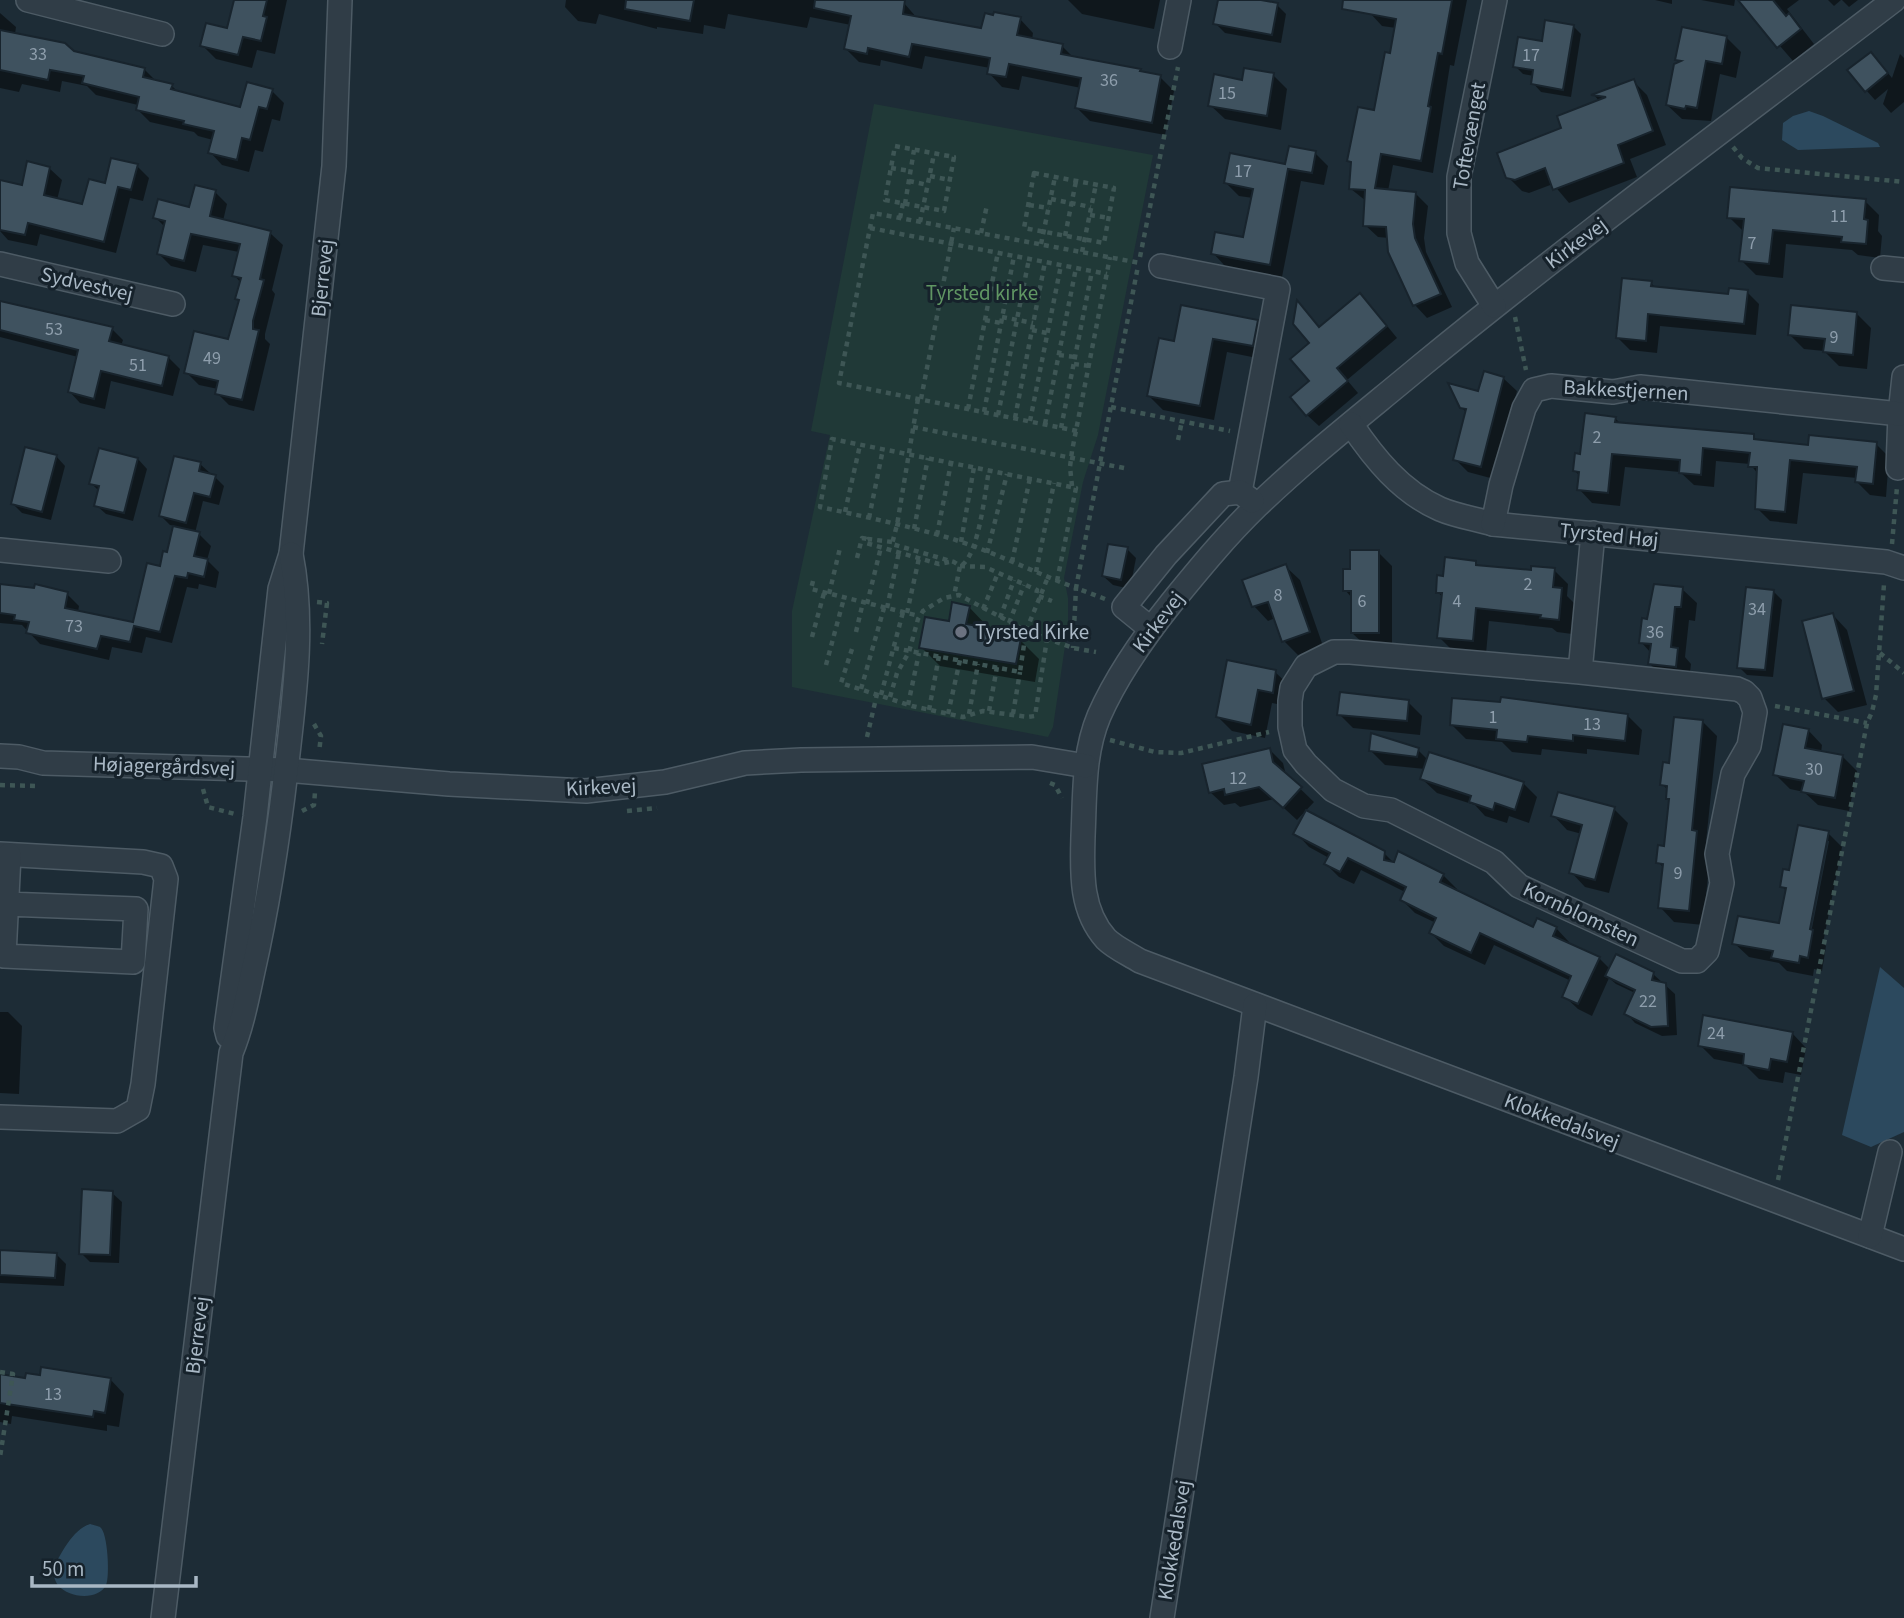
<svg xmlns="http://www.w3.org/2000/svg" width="1904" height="1618" viewBox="0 0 1904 1618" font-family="'Source Sans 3',sans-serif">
<rect width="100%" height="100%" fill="#1d2c36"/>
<path fill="#203937" d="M 874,104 L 1153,155 L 1098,435 L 1083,482 L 1064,578 L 1068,598 L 1068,626 L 1053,727 L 1048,737 L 792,687 L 792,611 L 830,435 L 811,431 Z"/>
<g fill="#2c495e">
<path d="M 1809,111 L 1823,116 L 1878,143 L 1880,147 L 1798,150 L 1782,140 L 1783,123 L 1793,116 Z"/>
<path d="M 1880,967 L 1904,988 L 1904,1132 L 1871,1147 L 1842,1135 Z"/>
<path d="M 90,1524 C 91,1524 100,1527 100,1527 C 108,1532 110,1578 106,1585 C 98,1601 68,1598 58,1585 C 55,1582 54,1575 52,1570 C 61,1554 72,1530 90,1524 Z"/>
</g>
<g fill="#0007" fill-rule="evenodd">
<path d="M 236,0 L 287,0 L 275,54 L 257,50 L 252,68 L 216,59 L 202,45 L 229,30 Z"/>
<path d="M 566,0 L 894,0 L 904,3 L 917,18 L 983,30 L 1020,19 L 1033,33 L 1032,40 L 1062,46 L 1074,58 L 1140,70 L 1143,74 L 1160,77 L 1174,91 L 1165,135 L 1090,121 L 1077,108 L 1081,88 L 1022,76 L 1019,90 L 1002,87 L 989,73 L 990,68 L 925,56 L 922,69 L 881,60 L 880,66 L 859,62 L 846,49 L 851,25 L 810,17 L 807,28 L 728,14 L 725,29 L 704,25 L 703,34 L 657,27 L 657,29 L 599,14 L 596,24 L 578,21 L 565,7 Z"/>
<path d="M 1068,0 L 1160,0 L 1154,29 L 1082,14 Z"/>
<path d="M 1220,0 L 1252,0 L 1277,5 L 1286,14 L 1281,43 L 1225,33 L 1215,23 Z"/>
<path d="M 1372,0 L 1467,0 L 1454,66 L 1450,65 L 1433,173 L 1393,165 L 1388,191 L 1415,193 L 1428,206 L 1424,238 L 1426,252 L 1452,307 L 1427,318 L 1415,305 L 1390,252 L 1389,238 L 1378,237 L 1365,225 L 1366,201 L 1351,189 L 1353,165 L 1349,161 L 1375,112 L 1392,55 L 1396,28 L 1382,26 L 1370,13 Z"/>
<path d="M 1655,0 L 1672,0 L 1672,4 Z"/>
<path d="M 1701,0 L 1735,0 L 1734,6 Z"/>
<path d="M 1740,0 L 1799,0 L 1787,9 L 1814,44 L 1793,61 Z"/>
<path d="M 1828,0 L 1841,0 L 1834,6 Z"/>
<path d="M 1842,0 L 1858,0 L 1849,7 Z"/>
<path d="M 0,13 L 16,27 L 15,34 L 73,53 L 145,70 L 157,82 L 172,86 L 179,93 L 241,109 L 272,91 L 284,103 L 280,121 L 272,119 L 263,152 L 255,150 L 249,172 L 222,165 L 210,152 L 213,140 L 198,136 L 194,132 L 150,122 L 137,109 L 138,105 L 96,95 L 87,86 L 62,81 L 60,92 L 22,84 L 19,92 L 0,88 Z"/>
<path d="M 1573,26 L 1581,34 L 1571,97 L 1541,92 L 1533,83 L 1534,76 L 1523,74 L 1515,66 L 1543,44 Z"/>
<path d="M 1727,38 L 1741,52 L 1736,78 L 1720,74 L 1711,121 L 1682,119 L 1667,105 L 1680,63 L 1677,60 Z"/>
<path d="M 1900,54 L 1904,58 L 1904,102 L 1891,113 L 1883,104 L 1888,89 L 1875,100 L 1866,90 L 1880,63 L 1892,78 Z"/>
<path d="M 1273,75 L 1287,89 L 1281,130 L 1225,119 L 1210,105 L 1243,82 Z"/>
<path d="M 1633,81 L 1647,95 L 1666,145 L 1630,159 L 1637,177 L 1569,203 L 1553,184 L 1529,193 L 1522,191 L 1508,177 L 1600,102 L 1594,95 Z"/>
<path d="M 1315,153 L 1328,166 L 1324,185 L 1301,181 L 1282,277 L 1225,266 L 1213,253 L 1245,239 L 1253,198 L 1239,196 L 1226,183 L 1286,166 Z"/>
<path d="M 137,166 L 149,178 L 143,201 L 130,198 L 116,253 L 40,234 L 37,246 L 8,240 L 0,231 L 0,181 L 23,187 L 49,168 L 62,180 L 57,200 L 83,206 L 106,185 Z"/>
<path d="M 215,192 L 227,204 L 223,221 L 270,233 L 283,245 L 272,290 L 275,294 L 265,334 L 265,339 L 270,344 L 254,411 L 229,405 L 217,393 L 218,389 L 199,385 L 186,372 L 229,341 L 241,302 L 237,299 L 241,283 L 234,275 L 239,252 L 203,245 L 196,272 L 171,266 L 159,254 L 165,227 L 155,217 L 191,209 Z"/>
<path d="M 1865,201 L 1879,215 L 1878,231 L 1882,236 L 1880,258 L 1858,255 L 1852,250 L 1786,244 L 1783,278 L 1756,275 L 1741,260 L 1744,232 L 1729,217 Z"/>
<path d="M 1651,283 L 1657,289 L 1730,296 L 1747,292 L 1759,304 L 1756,335 L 1660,326 L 1657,353 L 1630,350 L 1618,338 Z"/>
<path d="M 0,301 L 112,329 L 123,340 L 121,346 L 169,358 L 180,369 L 173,396 L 111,381 L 105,409 L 80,403 L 69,391 L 78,357 L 0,337 Z"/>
<path d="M 1371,306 L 1397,338 L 1347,380 L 1358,393 L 1319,426 L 1307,415 L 1312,381 L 1311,343 L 1320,328 Z"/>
<path d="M 1857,314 L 1871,328 L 1867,369 L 1839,366 L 1824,351 L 1804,349 L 1790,335 Z"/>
<path d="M 1257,322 L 1271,336 L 1267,360 L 1227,352 L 1214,420 L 1163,410 L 1149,396 L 1176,343 Z"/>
<path d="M 1503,378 L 1517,391 L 1494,479 L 1468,472 L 1455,459 L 1467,413 L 1461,407 Z"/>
<path d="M 1615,418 L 1621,424 L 1753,436 L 1758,441 L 1809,447 L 1876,444 L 1889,457 L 1886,497 L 1870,495 L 1857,482 L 1857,478 L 1803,473 L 1797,524 L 1770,521 L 1757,508 L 1758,474 L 1750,464 L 1716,461 L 1714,487 L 1694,485 L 1680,472 L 1625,467 L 1620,506 L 1592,503 L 1579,489 L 1580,476 L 1575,471 L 1582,456 Z"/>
<path d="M 56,456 L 65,466 L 51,520 L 22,513 L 13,504 Z"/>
<path d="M 138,459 L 147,469 L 133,521 L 106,514 L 96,505 L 100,492 L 91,483 Z"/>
<path d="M 200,464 L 210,473 L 209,476 L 215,477 L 224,486 L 219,505 L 203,501 L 195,533 L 199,534 L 211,546 L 207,560 L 219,572 L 216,588 L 199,584 L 198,589 L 187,587 L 172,643 L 146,637 L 142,653 L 112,647 L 109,660 L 40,644 L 22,625 L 0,623 L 0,586 L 67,594 L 79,606 L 78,612 L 134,624 L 168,554 L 175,526 L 170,525 L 161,516 Z"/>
<path d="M 1127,549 L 1136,558 L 1130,589 L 1113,585 L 1103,576 Z"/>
<path d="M 1378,552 L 1392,566 L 1392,647 L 1367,647 L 1352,633 L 1352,598 L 1345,590 L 1352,571 Z"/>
<path d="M 1475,562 L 1480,567 L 1533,572 L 1554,570 L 1568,584 L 1567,596 L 1575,604 L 1572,634 L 1557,632 L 1552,628 L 1489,621 L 1486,654 L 1453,651 L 1439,637 L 1443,597 L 1437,592 L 1445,578 Z"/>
<path d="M 1285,566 L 1300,580 L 1323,646 L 1298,655 L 1284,641 L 1275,618 L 1268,621 L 1254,606 Z"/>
<path d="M 1682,589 L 1697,603 L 1695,621 L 1689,620 L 1685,657 L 1691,664 L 1689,681 L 1664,678 L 1650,664 L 1651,653 L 1641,642 Z"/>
<path d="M 1774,592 L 1782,600 L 1773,677 L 1747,675 L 1739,667 Z"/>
<path d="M 969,607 L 988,627 L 988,630 L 999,632 L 1003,637 L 1020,640 L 1039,659 L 1035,682 L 940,666 L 921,647 Z"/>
<path d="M 1833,615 L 1847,630 L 1867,705 L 1838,712 L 1824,698 Z"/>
<path d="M 1275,672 L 1290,686 L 1287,706 L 1272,703 L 1265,738 L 1232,731 L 1218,717 Z"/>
<path d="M 1408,702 L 1422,716 L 1420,735 L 1353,728 L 1339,714 Z"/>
<path d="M 1627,715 L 1642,730 L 1639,755 L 1587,749 L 1587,754 L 1542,749 L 1541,755 L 1512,752 L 1502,742 L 1466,739 L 1451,724 Z"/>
<path d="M 1703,722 L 1717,736 L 1706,842 L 1711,847 L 1703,925 L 1674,922 L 1660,907 L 1664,868 L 1658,862 L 1665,848 L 1670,801 L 1667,798 L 1668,790 L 1662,784 L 1671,765 Z"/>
<path d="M 1808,730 L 1822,745 L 1821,753 L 1843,757 L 1857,771 L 1849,811 L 1818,805 L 1804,792 L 1790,789 L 1775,774 Z"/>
<path d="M 1269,749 L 1283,763 L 1286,775 L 1314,802 L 1297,820 L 1274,799 L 1240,807 L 1235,803 L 1224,805 L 1210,792 Z"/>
<path d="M 1418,750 L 1428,760 L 1523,783 L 1537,797 L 1529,823 L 1509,816 L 1507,823 L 1485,816 L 1475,805 L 1437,793 L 1422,779 L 1425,769 L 1385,765 L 1371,751 Z"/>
<path d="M 1614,809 L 1628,823 L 1609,893 L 1585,887 L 1571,872 L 1582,834 L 1567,830 L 1553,815 Z"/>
<path d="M 1296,833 L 1384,853 L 1395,864 L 1443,875 L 1457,889 L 1455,892 L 1534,929 L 1556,928 L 1569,942 L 1568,944 L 1599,958 L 1610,969 L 1653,974 L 1675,994 L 1677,1035 L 1662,1036 L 1635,1023 L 1626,1013 L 1635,993 L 1616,984 L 1609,978 L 1592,1016 L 1578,1009 L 1564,996 L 1571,981 L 1494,945 L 1485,965 L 1444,946 L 1431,933 L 1436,923 L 1415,913 L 1402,900 L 1405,892 L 1361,870 L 1354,884 L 1339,877 L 1326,864 L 1329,858 L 1309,847 Z"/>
<path d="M 1828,833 L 1842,847 L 1823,943 L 1826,946 L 1822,971 L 1814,969 L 1813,976 L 1787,971 L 1779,963 L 1749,957 L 1734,943 L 1780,925 L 1787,892 L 1782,886 L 1790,872 ZM 1825,841 L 1829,841 L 1810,938 L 1806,937 Z"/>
<path d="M 0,1012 L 8,1012 L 22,1026 L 19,1094 L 0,1093 Z"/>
<path d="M 1792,1033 L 1806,1048 L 1801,1075 L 1785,1072 L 1783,1083 L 1759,1079 L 1745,1065 L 1714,1059 L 1700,1045 Z"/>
<path d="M 112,1193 L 122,1202 L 119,1263 L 90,1262 L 81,1253 Z"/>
<path d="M 0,1252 L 57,1255 L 66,1264 L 64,1286 L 0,1283 Z"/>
<path d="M 0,1376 L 26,1380 L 110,1379 L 124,1394 L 119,1427 L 107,1425 L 107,1431 L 12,1416 L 11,1424 L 0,1422 Z"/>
</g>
<g fill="#3f525f" stroke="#18242d" stroke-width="2">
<path d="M 234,0 L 267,0 L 263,16 L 267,17 L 261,41 L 243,37 L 238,55 L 200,46 L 206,23 L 227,28 Z"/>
<path d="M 626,0 L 694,0 L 690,21 L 625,9 Z"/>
<path d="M 815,0 L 905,0 L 903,14 L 981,28 L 985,13 L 993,15 L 994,12 L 1021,17 L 1017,35 L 1063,44 L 1061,54 L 1141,69 L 1140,71 L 1161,75 L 1152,123 L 1075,108 L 1081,78 L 1009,64 L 1006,77 L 987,74 L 990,58 L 912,44 L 909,57 L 868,48 L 867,54 L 844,49 L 851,16 L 814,8 Z"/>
<path d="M 1218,0 L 1261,0 L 1278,3 L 1272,35 L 1213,24 Z"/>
<path d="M 1343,0 L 1452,0 L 1442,54 L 1438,53 L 1428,106 L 1431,107 L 1421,161 L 1381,154 L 1375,188 L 1416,192 L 1413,224 L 1415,238 L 1441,294 L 1413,306 L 1388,252 L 1386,227 L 1363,226 L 1365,190 L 1349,189 L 1351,162 L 1347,161 L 1358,107 L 1374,110 L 1385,52 L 1390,53 L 1396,19 L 1342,9 Z"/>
<path d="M 1738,0 L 1773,0 L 1786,16 L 1789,13 L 1801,29 L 1777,48 Z"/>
<path d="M 1545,20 L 1574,25 L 1563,90 L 1531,84 L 1533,70 L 1513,67 L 1518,37 L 1542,41 Z"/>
<path d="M 1682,27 L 1727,36 L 1722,64 L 1706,61 L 1697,108 L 1686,106 L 1685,109 L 1666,105 L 1674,64 L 1681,61 L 1675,60 Z"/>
<path d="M 0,30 L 65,43 L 74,51 L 145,68 L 143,77 L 173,84 L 171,89 L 240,107 L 247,82 L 273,89 L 267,109 L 259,107 L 250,140 L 242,138 L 237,160 L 208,153 L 214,131 L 183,124 L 184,121 L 136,110 L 139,97 L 82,83 L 84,76 L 50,70 L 48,80 L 0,70 Z"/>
<path d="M 1871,52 L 1888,73 L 1865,92 L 1847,70 Z"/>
<path d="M 1244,68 L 1274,73 L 1267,116 L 1208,106 L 1214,74 L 1242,80 Z"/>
<path d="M 1634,79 L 1653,131 L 1618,145 L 1624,163 L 1553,190 L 1545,168 L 1515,180 L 1506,178 L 1497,153 L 1561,128 L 1557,116 L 1606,97 L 1591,95 Z"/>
<path d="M 1289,146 L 1316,151 L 1312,173 L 1288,169 L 1270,265 L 1211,254 L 1215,232 L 1243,237 L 1253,189 L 1224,183 L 1230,153 L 1285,164 Z"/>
<path d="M 111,158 L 138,164 L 131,190 L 118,187 L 104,242 L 28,223 L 25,235 L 0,230 L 0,180 L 22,185 L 27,161 L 50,167 L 44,195 L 82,204 L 89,179 L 105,183 Z"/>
<path d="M 195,185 L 216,190 L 210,216 L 271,231 L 260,279 L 264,280 L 253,321 L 253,329 L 259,330 L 242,400 L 215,394 L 218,381 L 184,373 L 194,331 L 228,339 L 239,300 L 235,299 L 241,278 L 232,276 L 240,244 L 191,234 L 184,261 L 157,254 L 165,221 L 153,218 L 158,199 L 189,207 Z"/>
<path d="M 1730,187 L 1866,199 L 1864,219 L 1868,220 L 1866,244 L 1841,242 L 1842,237 L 1773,230 L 1769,264 L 1739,261 L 1744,219 L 1727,218 Z"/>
<path d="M 1622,278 L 1652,281 L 1651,286 L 1728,294 L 1729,288 L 1748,290 L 1744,324 L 1648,314 L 1646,341 L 1616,338 Z"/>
<path d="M 1360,293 L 1387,326 L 1337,368 L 1348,381 L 1306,416 L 1290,397 L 1309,381 L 1290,359 L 1309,343 L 1293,324 L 1297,300 L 1319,327 Z"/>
<path d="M 0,301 L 113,327 L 109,341 L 169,356 L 162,386 L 101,371 L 94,399 L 68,392 L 78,350 L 0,330 Z"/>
<path d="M 1181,305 L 1258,320 L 1253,346 L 1213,339 L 1200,406 L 1147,396 L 1159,338 L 1174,341 Z"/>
<path d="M 1791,305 L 1857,312 L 1853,355 L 1823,352 L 1825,339 L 1788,335 Z"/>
<path d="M 1484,371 L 1504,377 L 1481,467 L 1453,460 L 1466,409 L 1460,408 L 1448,383 L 1478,391 Z"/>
<path d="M 1585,413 L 1616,417 L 1615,422 L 1754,434 L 1754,439 L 1808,445 L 1809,435 L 1877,442 L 1873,484 L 1855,482 L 1857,467 L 1790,460 L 1785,512 L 1755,509 L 1757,467 L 1748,467 L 1750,453 L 1703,448 L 1701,475 L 1679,473 L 1680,460 L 1612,454 L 1608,493 L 1577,490 L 1579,472 L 1573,471 L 1575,453 L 1580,454 Z"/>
<path d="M 25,447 L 57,455 L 42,512 L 11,504 Z"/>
<path d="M 99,448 L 138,458 L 124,513 L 94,506 L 99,486 L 89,484 Z"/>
<path d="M 174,456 L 201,462 L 199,471 L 216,475 L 210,497 L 194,493 L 186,523 L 159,516 Z"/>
<path d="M 173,526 L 200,532 L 194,556 L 208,559 L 204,577 L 188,573 L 187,578 L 175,576 L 160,632 L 134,626 L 130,642 L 101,636 L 97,649 L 26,633 L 29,622 L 14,620 L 15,615 L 0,613 L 0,584 L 34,588 L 35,584 L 68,592 L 65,608 L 133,622 L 147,563 L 160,566 L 163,551 L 167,552 Z"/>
<path d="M 1108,544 L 1128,547 L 1121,580 L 1102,576 Z"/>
<path d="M 1350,550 L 1379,550 L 1379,633 L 1351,633 L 1351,591 L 1343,591 L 1343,569 L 1350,569 Z"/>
<path d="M 1445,557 L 1476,561 L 1476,565 L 1531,570 L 1531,566 L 1555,568 L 1553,587 L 1562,588 L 1559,620 L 1540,618 L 1541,615 L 1476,608 L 1473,641 L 1437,638 L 1442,593 L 1436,593 L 1437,575 L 1443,576 Z"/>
<path d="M 1286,564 L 1310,632 L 1282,642 L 1268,602 L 1252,607 L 1242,580 Z"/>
<path d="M 1654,584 L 1683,587 L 1681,607 L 1675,607 L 1671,647 L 1678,648 L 1676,667 L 1648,664 L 1651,644 L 1639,643 L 1642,618 L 1647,619 Z"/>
<path d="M 1746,587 L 1774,590 L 1765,670 L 1737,668 Z"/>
<path d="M 952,602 L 970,606 L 966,624 L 1000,630 L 999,634 L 1021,638 L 1016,664 L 919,648 L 925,617 L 949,621 Z"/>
<path d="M 1833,613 L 1854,691 L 1822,699 L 1802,621 Z"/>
<path d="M 1227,660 L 1276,670 L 1273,693 L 1258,690 L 1251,725 L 1216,717 Z"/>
<path d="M 1340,692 L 1409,700 L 1407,721 L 1337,715 Z"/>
<path d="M 1501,697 L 1628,714 L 1625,741 L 1573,735 L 1573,741 L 1528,736 L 1527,742 L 1496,739 L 1497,730 L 1450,725 L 1452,698 L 1500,702 Z"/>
<path d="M 1674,717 L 1703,720 L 1692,830 L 1697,831 L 1689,911 L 1658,908 L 1663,864 L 1656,863 L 1658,845 L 1664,846 L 1669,799 L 1666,799 L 1667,786 L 1660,785 L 1663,762 L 1669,763 Z"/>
<path d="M 1783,724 L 1809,729 L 1805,748 L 1843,755 L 1835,798 L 1801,792 L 1804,781 L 1773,775 Z"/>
<path d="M 1371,733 L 1419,748 L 1417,757 L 1369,751 Z"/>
<path d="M 1270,748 L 1273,762 L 1302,787 L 1283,808 L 1259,787 L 1225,795 L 1224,789 L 1209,793 L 1202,764 Z"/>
<path d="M 1429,752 L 1524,782 L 1515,810 L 1495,803 L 1493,810 L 1469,802 L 1471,796 L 1420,779 Z"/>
<path d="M 1558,792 L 1615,807 L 1595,880 L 1569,873 L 1582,825 L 1551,816 Z"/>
<path d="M 1306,810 L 1385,851 L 1384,860 L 1394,862 L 1398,851 L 1444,874 L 1440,882 L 1533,927 L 1537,918 L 1557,927 L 1553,936 L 1600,957 L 1578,1004 L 1562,997 L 1571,976 L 1480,933 L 1471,953 L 1429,933 L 1436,918 L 1400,900 L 1406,887 L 1348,858 L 1340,872 L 1324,864 L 1330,853 L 1293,834 Z"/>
<path d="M 1798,825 L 1829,831 L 1810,929 L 1813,930 L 1808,958 L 1800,956 L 1799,963 L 1771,958 L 1773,951 L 1732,944 L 1738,916 L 1779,923 L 1786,888 L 1780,887 L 1783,869 L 1789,870 Z"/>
<path d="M 1616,954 L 1654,972 L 1652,980 L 1666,983 L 1668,1026 L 1651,1027 L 1624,1014 L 1635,990 L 1605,976 Z"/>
<path d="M 1703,1015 L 1793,1032 L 1787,1062 L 1771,1059 L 1769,1070 L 1743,1065 L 1744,1054 L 1698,1046 Z"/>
<path d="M 82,1189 L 113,1191 L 110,1255 L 79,1254 Z"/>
<path d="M 0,1250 L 57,1253 L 55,1278 L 0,1275 Z"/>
<path d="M 41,1367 L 111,1378 L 105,1413 L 94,1411 L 93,1417 L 0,1403 L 0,1374 L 25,1378 L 26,1373 L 40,1375 Z"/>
</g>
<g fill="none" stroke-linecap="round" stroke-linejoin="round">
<g stroke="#4d5b65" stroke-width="26">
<g id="minor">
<path d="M 28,0 L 162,34"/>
<path d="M 1894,0 C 1736,121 1576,239 1422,365 C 1367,411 1309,456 1257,506 C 1226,536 1199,569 1172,602 C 1144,637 1117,675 1099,716 C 1083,754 1085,795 1083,836 C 1082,872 1080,910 1106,939 C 1115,948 1129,954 1140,961 L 1904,1249"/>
<path d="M 1170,47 L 1179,0"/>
<path d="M 0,264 L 173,304"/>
<path d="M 1161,266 L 1278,289 L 1240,492"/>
<path d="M 1883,268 L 1904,270"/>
<path d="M 1494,306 L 1467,263 L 1459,233 L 1459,177 L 1495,0"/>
<path d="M 1351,424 C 1374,458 1401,492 1440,509 C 1456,516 1476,519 1493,524 L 1886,562 L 1904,568"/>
<path d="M 1898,468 L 1900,414 L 1904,377"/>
<path d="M 1493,524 L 1501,485 L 1524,408 L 1534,390 L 1551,386 L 1613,392 L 1640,387 L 1900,414"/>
<path d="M 0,550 L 109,561"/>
<path d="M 1151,629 L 1124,607 L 1166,555 L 1223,494 L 1240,492 L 1252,501"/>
<path d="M 1580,672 L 1350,652 L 1334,652 L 1306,666 L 1292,688 L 1290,701 L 1290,727 L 1295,750 L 1306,764 L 1333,790 L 1364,806 L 1391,810 L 1494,862 L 1519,886 L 1682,961 L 1697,961 L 1707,951 L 1722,883 L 1717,854 L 1733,774 L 1749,746 L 1755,712 L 1750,698 L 1744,692 L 1737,689 L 1580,672 L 1593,533"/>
<path d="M 0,756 L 19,757 L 43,763 L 286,770 L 449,784 L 586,791 L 665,782 L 745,763 L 801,760 L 1032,757 L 1086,766"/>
<path d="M 0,854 L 143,862 L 161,866 L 166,879 L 143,1084 L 138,1109 L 117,1121 L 0,1117"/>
<path d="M 0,903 L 6,904 L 136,909 L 133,962 L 4,956 L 9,855"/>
<path d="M 228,1036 L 226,1028 L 255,817 L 280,589 L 291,554 L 334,166 L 340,0"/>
<path d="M 1870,1236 L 1890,1152"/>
<path d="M 163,1618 L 231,1053 C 242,1026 247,999 253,971 C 268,905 278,839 286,771 C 294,700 305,625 291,554"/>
<path d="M 1162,1618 L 1246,1077 L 1255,1005"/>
</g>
</g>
<g stroke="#3e5655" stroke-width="4.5" stroke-dasharray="5 5" stroke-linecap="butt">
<path d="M 895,146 L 954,157 L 944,211 L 885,200 Z"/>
<path d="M 1733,147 L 1742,158 L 1758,168 L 1904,182"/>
<path d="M 891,168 L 910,171"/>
<path d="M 1034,173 L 1114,188 L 1104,243 L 1024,228 Z"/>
<path d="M 930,176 L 950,180"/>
<path d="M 909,181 L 928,185"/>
<path d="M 1051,199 L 1091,207"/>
<path d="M 905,204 L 914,150"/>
<path d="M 1029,205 L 1049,208"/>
<path d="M 1090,215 L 1109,218"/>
<path d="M 900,218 L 903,203"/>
<path d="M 920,222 L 934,154"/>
<path d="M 870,228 L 1107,274"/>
<path d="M 981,233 L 987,205"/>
<path d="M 1065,236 L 1076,181"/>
<path d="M 1041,244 L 1055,177"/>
<path d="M 1082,252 L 1096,184"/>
<path d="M 1140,257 L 1178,67"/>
<path d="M 1002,317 L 1033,323"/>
<path d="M 1515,317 L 1526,370"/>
<path d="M 985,320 L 1001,323"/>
<path d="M 1032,330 L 1047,333"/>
<path d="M 1059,355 L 1075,357"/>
<path d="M 1074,364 L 1090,366"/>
<path d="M 918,399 L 897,525 L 892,544 L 954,562 L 960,566 L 954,596"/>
<path d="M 921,399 L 954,228"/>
<path d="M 1111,407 L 1230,431"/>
<path d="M 968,409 L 998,252"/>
<path d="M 984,412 L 1014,256"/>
<path d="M 998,415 L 1029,259"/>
<path d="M 1015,418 L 1045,262"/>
<path d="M 1030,421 L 1061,265"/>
<path d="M 1045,424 L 1076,268"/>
<path d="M 913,427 L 1129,469"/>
<path d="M 1061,428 L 1092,271"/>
<path d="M 1077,431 L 839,383 L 873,213 L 1140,263"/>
<path d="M 1178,440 L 1182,421"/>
<path d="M 1072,486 L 1070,467 L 1072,451 L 1110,257"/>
<path d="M 845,512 L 860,445"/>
<path d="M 869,518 L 883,449"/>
<path d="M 914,529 L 928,458"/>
<path d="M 937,535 L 951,463"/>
<path d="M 892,542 L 868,539 L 866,543 L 939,564 L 949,562"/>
<path d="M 961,542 L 974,467"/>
<path d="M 1892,544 L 1897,487"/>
<path d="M 987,553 L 1007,474"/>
<path d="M 857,558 L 862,538 L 868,539"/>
<path d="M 1012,562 L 1030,478"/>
<path d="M 962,565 C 979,553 985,492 989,470"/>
<path d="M 960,566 L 985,567 L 1037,590 L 1036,595 L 1052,601"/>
<path d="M 1036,572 L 1054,483"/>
<path d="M 813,581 L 811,589 L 919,616"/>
<path d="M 1057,581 L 1076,488 L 832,439 L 820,507 C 862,516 904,525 946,537 C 990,550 1033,572 1076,588 L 1073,648"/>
<path d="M 829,594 L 840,548"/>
<path d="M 1105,599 L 1076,588 L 1138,266"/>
<path d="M 317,602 L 327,603 L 322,644"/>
<path d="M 867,604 L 881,547"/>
<path d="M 887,608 L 899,552"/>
<path d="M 983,609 L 998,573"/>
<path d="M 907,613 L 919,558"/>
<path d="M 1000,618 L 1014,580"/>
<path d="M 1009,623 L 1024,585"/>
<path d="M 856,632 L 863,602"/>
<path d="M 812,637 L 824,593"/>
<path d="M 894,648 L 1020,672 L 1026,631 L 1048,577"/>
<path d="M 852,649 L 841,683 L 912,706 L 963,717 L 983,711 L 1028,717 L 1035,716 L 1047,639"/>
<path d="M 1880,653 L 1904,673"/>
<path d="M 826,665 L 844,598"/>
<path d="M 861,689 L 884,608"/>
<path d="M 881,695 L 903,612"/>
<path d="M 890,697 L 897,673 L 909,652 L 918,619 L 923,611 L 944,598 L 959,595 L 1029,632 L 1073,648 L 1096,652"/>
<path d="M 908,705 L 919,653"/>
<path d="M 1775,706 L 1867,723"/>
<path d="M 929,710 L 939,656"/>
<path d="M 989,711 L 997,667"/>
<path d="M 948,714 L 960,660"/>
<path d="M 969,714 L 978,664"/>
<path d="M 1013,714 L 1020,672"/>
<path d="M 314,724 L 321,736 L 319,752"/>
<path d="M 867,737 L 877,694"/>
<path d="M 1110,740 L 1155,752 L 1181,753 L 1269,732"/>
<path d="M 1050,783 L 1055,785 L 1062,798"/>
<path d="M 0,785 L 37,786"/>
<path d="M 203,789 L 208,807 L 235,814"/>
<path d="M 302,811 L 314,805 L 315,792"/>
<path d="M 627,811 L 657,808"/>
<path d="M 1778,1180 L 1867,723 L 1872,712 L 1876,695 L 1884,584"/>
<path d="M 0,1372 L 13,1374 L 0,1457"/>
</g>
<use href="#minor" stroke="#303d47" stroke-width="23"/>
</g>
<circle fill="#6b7280" stroke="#16222b" stroke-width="2.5" cx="961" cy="632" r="7"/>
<g text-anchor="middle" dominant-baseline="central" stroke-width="6" stroke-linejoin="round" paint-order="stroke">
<g font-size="18" fill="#8e9eac">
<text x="38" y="54">33</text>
<text x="1531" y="55">17</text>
<text x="1109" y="80">36</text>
<text x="1227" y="93">15</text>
<text x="1243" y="171">17</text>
<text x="1839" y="216">11</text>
<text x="1752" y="243">7</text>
<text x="54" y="329">53</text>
<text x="1834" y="337">9</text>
<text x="212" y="358">49</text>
<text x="138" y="365">51</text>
<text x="1597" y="437">2</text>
<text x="1528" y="584">2</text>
<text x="1278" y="595">8</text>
<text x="1362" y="601">6</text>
<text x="1457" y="601">4</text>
<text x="1757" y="609">34</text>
<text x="74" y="626">73</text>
<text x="1655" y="632">36</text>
<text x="1493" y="717">1</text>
<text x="1592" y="724">13</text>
<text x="1814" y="769">30</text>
<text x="1238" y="778">12</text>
<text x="1678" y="873">9</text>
<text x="1648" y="1001">22</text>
<text x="1716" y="1033">24</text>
<text x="53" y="1394">13</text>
</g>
<g font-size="21" fill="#a9b8c5" stroke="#16222b">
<text transform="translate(1469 136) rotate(-80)">Toftevænget</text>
<text transform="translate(1576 243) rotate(-37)">Kirkevej</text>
<text transform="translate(322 278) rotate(-84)">Bjerrevej</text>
<text transform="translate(87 284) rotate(13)">Sydvestvej</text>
<text transform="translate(1626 390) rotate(3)">Bakkestjernen</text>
<text transform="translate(1609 535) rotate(6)">Tyrsted Høj</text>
<text transform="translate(1158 622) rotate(-53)">Kirkevej</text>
<text transform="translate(164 766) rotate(2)">Højagergårdsvej</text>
<text transform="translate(601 787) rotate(-3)">Kirkevej</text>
<text transform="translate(1581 914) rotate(25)">Kornblomsten</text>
<text transform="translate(1562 1121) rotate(21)">Klokkedalsvej</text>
<text transform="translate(197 1335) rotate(-83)">Bjerrevej</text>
<text transform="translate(1174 1540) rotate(-81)">Klokkedalsvej</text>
</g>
<g font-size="21" fill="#609663" stroke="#16222b">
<text x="982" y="293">Tyrsted kirke</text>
</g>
<g font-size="21" fill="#a9b8c5" stroke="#16222b" text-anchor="start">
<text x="975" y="632">Tyrsted Kirke</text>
</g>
</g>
<path d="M32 1576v10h164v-10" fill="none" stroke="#a9b8c5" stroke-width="3.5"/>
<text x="42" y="1576" font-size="21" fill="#a9b8c5" stroke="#16222b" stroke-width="5" paint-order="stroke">50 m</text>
</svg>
